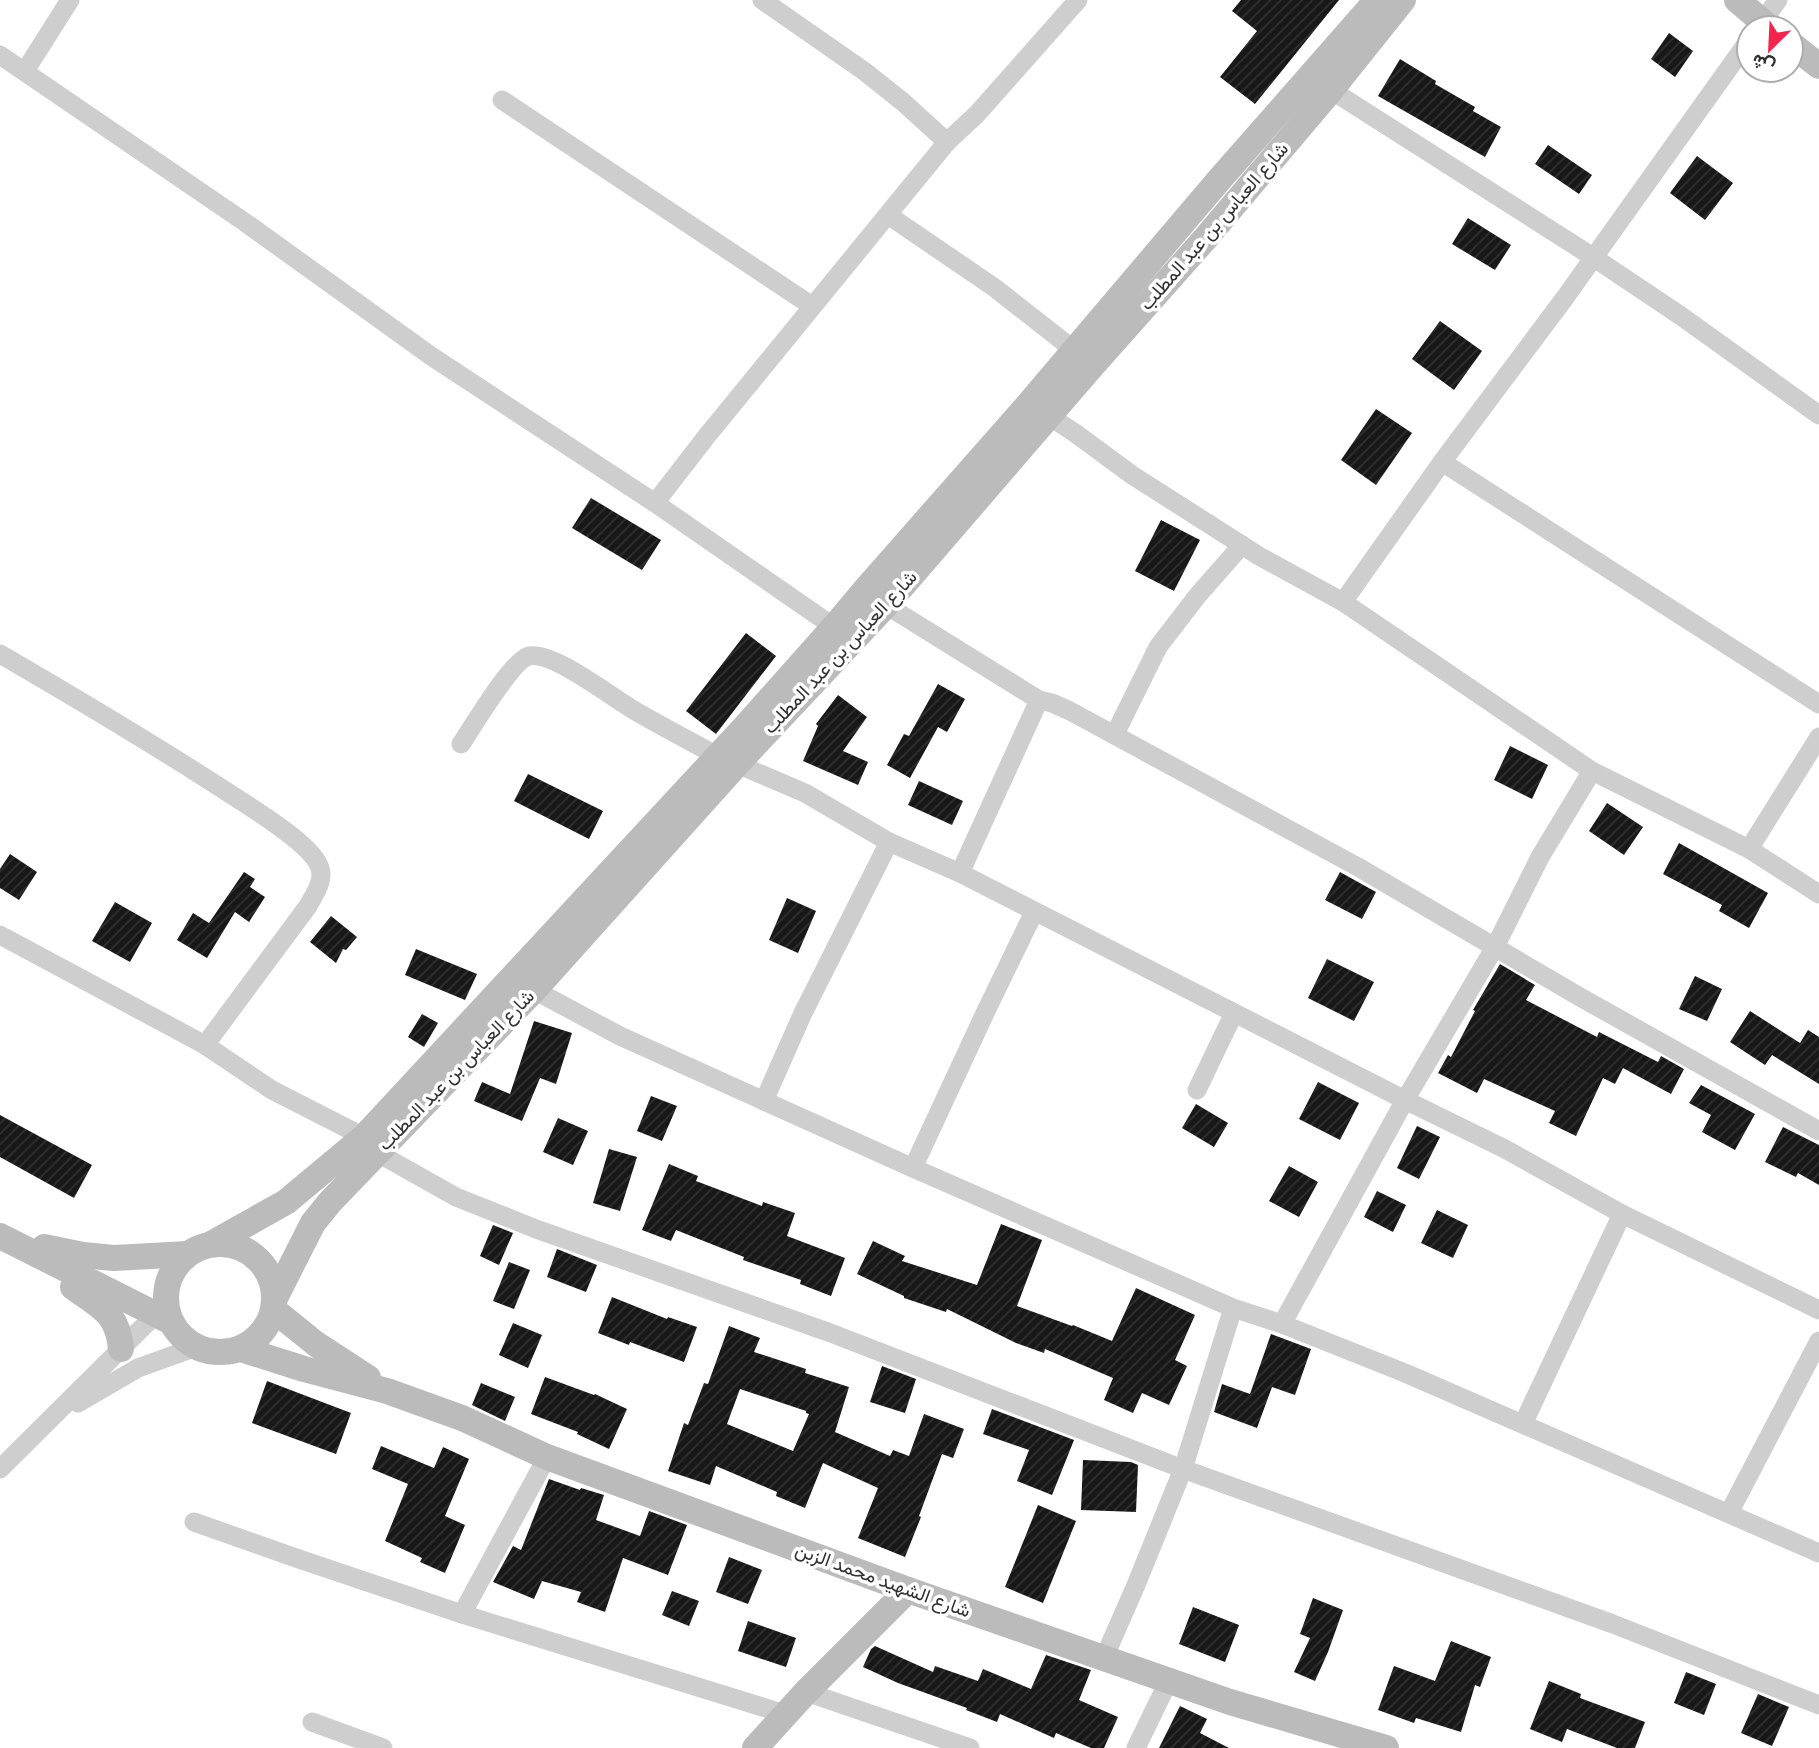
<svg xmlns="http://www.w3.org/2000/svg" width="1819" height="1748" viewBox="0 0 1819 1748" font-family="Roboto,Vazirmatn,sans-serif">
<defs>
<pattern id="building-hatch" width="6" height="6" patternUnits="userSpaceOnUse" patternTransform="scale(1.75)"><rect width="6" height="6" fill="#181818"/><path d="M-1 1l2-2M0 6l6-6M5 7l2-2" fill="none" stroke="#313131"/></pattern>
</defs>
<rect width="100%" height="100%" fill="#fff"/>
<g fill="url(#building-hatch)" fill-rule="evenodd">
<path d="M 1241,0 L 1339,0 L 1255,104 L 1220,77 L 1257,31 L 1232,11 Z"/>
<path d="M 1669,33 L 1693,51 L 1675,77 L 1651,59 Z"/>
<path d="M 1400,59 L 1436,81 L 1435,84 L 1475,107 L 1473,111 L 1501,127 L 1485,157 L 1378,96 Z"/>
<path d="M 1548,145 L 1592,175 L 1579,194 L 1535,164 Z"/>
<path d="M 1697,156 L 1733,183 L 1705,220 L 1670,193 Z"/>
<path d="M 1468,218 L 1511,245 L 1495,270 L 1452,244 Z"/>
<path d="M 1440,321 L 1482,351 L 1454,390 L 1412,359 Z"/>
<path d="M 1376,409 L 1412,433 L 1376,485 L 1341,460 Z"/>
<path d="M 591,498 L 661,540 L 642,570 L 572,528 Z"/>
<path d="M 1161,520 L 1200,540 L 1174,591 L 1135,571 Z"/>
<path d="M 746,633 L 776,656 L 716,734 L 686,711 Z"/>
<path d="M 938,684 L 965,699 L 947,732 L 938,727 L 910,778 L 887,765 L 904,734 L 909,736 Z"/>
<path d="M 838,695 L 867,717 L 843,751 L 868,762 L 858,785 L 803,761 L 818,726 L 816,724 Z"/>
<path d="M 1510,746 L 1548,765 L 1532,799 L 1494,780 Z"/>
<path d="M 528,774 L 603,811 L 589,839 L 514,801 Z"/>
<path d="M 919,781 L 963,801 L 952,825 L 908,805 Z"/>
<path d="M 1607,803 L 1643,827 L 1624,855 L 1589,831 Z"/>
<path d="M 1679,843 L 1768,893 L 1749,928 L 1719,911 L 1722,905 L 1663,874 Z"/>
<path d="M 10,854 L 37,872 L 19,900 L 0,888 L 0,869 Z"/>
<path d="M 244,872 L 255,879 L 250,887 L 265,897 L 249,922 L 235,912 L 207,958 L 177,940 L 193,913 L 209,923 Z"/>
<path d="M 1340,872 L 1376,892 L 1362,919 L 1325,900 Z"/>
<path d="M 787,898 L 816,911 L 798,953 L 769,940 Z"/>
<path d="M 115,902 L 152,923 L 130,962 L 92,941 Z"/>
<path d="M 331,916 L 357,937 L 346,950 L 343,949 L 336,963 L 310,942 Z"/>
<path d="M 416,949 L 477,974 L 465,1000 L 405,975 Z"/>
<path d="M 1327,959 L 1374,982 L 1354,1021 L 1308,998 Z"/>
<path d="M 1500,964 L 1535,985 L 1526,1000 L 1597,1037 L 1599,1032 L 1658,1062 L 1661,1056 L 1684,1069 L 1671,1094 L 1623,1068 L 1615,1084 L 1603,1078 L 1576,1136 L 1549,1123 L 1555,1111 L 1484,1079 L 1477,1093 L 1438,1073 L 1448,1055 L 1451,1057 L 1475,1011 L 1473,1010 Z"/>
<path d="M 1695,976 L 1722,989 L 1707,1021 L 1679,1009 Z"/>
<path d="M 1750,1011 L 1800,1043 L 1808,1030 L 1819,1037 L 1819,1084 L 1772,1055 L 1765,1065 L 1730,1042 Z"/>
<path d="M 422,1014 L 438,1023 L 424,1047 L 408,1037 Z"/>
<path d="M 534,1021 L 572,1033 L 556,1084 L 540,1078 L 522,1121 L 474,1101 L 482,1082 L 510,1094 Z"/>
<path d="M 1318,1082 L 1359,1103 L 1340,1140 L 1299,1119 Z"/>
<path d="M 1701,1085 L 1755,1114 L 1735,1150 L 1702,1132 L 1711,1115 L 1689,1103 Z"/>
<path d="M 651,1096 L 677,1106 L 662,1141 L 637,1131 Z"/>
<path d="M 1196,1104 L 1228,1123 L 1214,1147 L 1182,1128 Z"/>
<path d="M 0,1115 L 92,1165 L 74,1198 L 0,1157 Z"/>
<path d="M 558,1118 L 588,1131 L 573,1165 L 543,1152 Z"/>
<path d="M 1417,1126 L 1440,1137 L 1419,1179 L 1397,1168 Z"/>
<path d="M 1783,1127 L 1819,1145 L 1819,1185 L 1798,1173 L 1796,1177 L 1765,1162 Z"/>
<path d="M 609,1149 L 637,1157 L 620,1211 L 593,1203 Z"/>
<path d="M 669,1164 L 698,1176 L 696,1181 L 762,1206 L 763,1202 L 795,1213 L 787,1236 L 845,1258 L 831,1296 L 800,1284 L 801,1280 L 743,1260 L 744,1257 L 676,1230 L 671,1241 L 642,1230 Z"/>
<path d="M 1289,1166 L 1318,1182 L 1299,1217 L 1269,1201 Z"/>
<path d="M 1377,1191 L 1406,1205 L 1393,1232 L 1364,1217 Z"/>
<path d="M 1437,1210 L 1468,1225 L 1453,1258 L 1421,1243 Z"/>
<path d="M 1001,1224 L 1042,1240 L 1017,1306 L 1072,1326 L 1073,1325 L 1112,1341 L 1136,1288 L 1195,1315 L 1175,1360 L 1187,1366 L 1169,1405 L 1142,1393 L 1133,1413 L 1104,1400 L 1113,1378 L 1045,1349 L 1044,1353 L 1016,1343 L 947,1309 L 946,1312 L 904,1298 L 904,1296 L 857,1274 L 873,1241 L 905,1256 L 902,1261 L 977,1285 Z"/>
<path d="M 493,1225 L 513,1233 L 499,1265 L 480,1256 Z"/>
<path d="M 557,1249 L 597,1265 L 586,1292 L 547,1277 Z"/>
<path d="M 509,1262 L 530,1270 L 514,1309 L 493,1301 Z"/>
<path d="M 612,1297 L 667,1319 L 668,1317 L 697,1327 L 684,1362 L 630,1342 L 629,1345 L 598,1333 Z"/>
<path d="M 513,1323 L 542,1335 L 528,1368 L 499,1355 Z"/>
<path d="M 729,1326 L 760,1338 L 754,1352 L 806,1369 L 805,1373 L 849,1387 L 835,1432 L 890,1456 L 893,1450 L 909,1456 L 924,1414 L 964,1429 L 953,1458 L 942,1454 L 919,1516 L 921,1517 L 905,1557 L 858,1538 L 878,1488 L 823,1463 L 805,1508 L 776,1496 L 777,1492 L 716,1466 L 710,1485 L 668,1471 L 684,1423 L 688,1425 L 704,1383 L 708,1384 ZM 740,1389 L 806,1411 L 806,1413 L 809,1414 L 793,1451 L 727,1424 Z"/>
<path d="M 1271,1334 L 1311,1349 L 1295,1395 L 1272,1387 L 1257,1428 L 1214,1412 L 1222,1384 L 1250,1394 Z"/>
<path d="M 882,1366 L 916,1379 L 905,1413 L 870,1402 Z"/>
<path d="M 545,1377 L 594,1395 L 595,1394 L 627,1409 L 609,1449 L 577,1434 L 578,1432 L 531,1414 Z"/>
<path d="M 267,1381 L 351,1413 L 336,1454 L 252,1423 Z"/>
<path d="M 481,1383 L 515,1397 L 505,1421 L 472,1405 Z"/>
<path d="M 992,1409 L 1074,1440 L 1052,1495 L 1017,1481 L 1029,1450 L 983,1434 Z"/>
<path d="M 381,1446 L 434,1468 L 443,1447 L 469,1459 L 445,1516 L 465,1525 L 445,1573 L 420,1562 L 422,1558 L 385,1541 L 408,1484 L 372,1469 Z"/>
<path d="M 1083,1460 L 1131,1462 L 1138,1465 L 1136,1512 L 1081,1510 Z"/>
<path d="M 549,1479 L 580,1490 L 581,1488 L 604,1495 L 596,1520 L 640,1536 L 649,1511 L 687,1525 L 668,1575 L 623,1558 L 605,1612 L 577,1602 L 581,1592 L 542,1581 L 534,1599 L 493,1582 L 513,1546 L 521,1550 Z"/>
<path d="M 1038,1505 L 1076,1521 L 1043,1603 L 1005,1587 Z"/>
<path d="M 729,1557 L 762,1570 L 748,1604 L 716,1592 Z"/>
<path d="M 672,1591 L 699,1601 L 689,1626 L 662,1615 Z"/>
<path d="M 1313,1598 L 1343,1610 L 1328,1652 L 1315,1681 L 1294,1672 L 1310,1638 L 1300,1634 Z"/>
<path d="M 1193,1607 L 1239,1625 L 1225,1662 L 1179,1644 Z"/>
<path d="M 748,1621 L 796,1638 L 786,1667 L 738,1651 Z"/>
<path d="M 1451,1641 L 1491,1657 L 1480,1687 L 1475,1685 L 1461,1732 L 1416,1718 L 1414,1723 L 1378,1710 L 1394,1666 L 1435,1681 Z"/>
<path d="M 875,1646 L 933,1672 L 935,1666 L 978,1681 L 983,1669 L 1031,1689 L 1046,1655 L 1091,1670 L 1079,1700 L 1118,1717 L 1104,1748 L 1091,1748 L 1056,1733 L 1054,1738 L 1000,1714 L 997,1722 L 966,1710 L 967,1708 L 898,1683 L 863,1667 L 871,1649 Z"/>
<path d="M 1686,1672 L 1716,1684 L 1704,1715 L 1674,1703 Z"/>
<path d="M 1549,1681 L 1581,1694 L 1580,1698 L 1645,1722 L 1635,1748 L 1617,1748 L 1567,1729 L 1562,1742 L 1530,1729 Z"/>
<path d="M 1758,1694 L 1789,1707 L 1772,1746 L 1741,1733 Z"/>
<path d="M 1180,1706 L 1207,1719 L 1200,1733 L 1229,1748 L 1159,1748 Z"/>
</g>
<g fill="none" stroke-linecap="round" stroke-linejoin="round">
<g stroke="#cecece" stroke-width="19">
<path d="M 762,0 L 864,71 L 903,102 L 947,142"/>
<path d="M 1758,28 L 1778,0"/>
<path d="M 0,55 L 246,223 L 431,356 L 655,503 L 834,627"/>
<path d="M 25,71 L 70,0"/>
<path d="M 1331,90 L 1593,257 L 1681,316 L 1819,415"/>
<path d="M 502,100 L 812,306"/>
<path d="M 888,215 L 995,288 L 1074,350"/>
<path d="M 1049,416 L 1075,433 L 1132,475 L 1259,556 L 1343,602 L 1592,771 L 1749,849 L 1819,894"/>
<path d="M 1442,462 L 1819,704"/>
<path d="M 655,503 L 706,437 L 947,142 L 977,114 L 1078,0"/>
<path d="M 1343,602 L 1442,462 L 1564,299 L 1749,40"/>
<path d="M 886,605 L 1039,700 L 1052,703 L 1070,711 L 1358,867 L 1580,997 L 1819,1131"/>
<path d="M 0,654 C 81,701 160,748 238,799 C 258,812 306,842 317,862 C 327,877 316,892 308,906 L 205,1045"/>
<path d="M 1115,734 L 1158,647 L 1198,595 L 1242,545"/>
<path d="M 461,744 C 472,728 512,660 529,656 C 554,651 615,700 637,712 C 663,727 690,741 717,756"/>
<path d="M 737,764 L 805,793 L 889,842 L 960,873 L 1405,1100 L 1505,1149 L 1622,1214 L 1819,1310"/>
<path d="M 1749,849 L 1819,737"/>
<path d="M 960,873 L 1039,700"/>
<path d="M 0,935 L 205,1045 L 272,1090 L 364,1137"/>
<path d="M 534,990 L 620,1036 L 913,1168 L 1233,1308 L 1282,1324 L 1405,1373 L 1819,1553"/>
<path d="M 1197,1090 L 1234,1013"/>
<path d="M 764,1101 L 803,1013 L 889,842"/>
<path d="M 376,1152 L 456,1197 L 536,1229 L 828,1332 L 1183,1469 L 1613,1624 L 1819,1705"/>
<path d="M 913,1168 L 986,1011 L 1034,912"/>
<path d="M 1282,1324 L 1405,1100 L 1495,947 L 1540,857 L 1592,771"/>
<path d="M 78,1403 L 138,1368 L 196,1347"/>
<path d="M 1523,1424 L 1622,1214"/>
<path d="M 0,1469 L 163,1307"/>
<path d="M 1729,1513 L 1819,1341"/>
<path d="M 194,1522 L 296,1558 L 462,1614 L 785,1714"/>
<path d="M 462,1614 L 547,1457"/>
<path d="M 1104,1658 L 1136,1585 L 1183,1469 L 1233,1308"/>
<path d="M 806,1692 L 970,1748"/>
<path d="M 312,1722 L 383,1748"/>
<path d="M 1136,1748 L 1169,1680"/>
</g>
<g stroke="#bbb" stroke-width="26">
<path d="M 1737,0 L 1770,28"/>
<path d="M 1791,44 L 1819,66"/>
<path d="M 0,1236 L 171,1322"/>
<circle cx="220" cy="1298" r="54"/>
<path d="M 211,1244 L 286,1202 L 364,1137 L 743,729 L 834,627 L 865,590 L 1027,406 L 1219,180 L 1377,0"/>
<path d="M 44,1247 L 83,1255 L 114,1258 L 188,1254"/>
<path d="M 73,1287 C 100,1307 118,1312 121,1349"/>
<path d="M 275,1298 L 313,1223 L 330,1202 L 534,990 L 737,764 L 886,605 L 1092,366 L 1204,240 L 1331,90 L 1403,0"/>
<path d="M 274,1310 L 316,1344 L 368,1378"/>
<path d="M 241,1349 L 304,1369 L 387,1391 L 462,1418 L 547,1457 L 908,1590 L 1230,1702 L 1386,1748"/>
<path d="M 755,1748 L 806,1692 L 908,1590"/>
</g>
</g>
<g text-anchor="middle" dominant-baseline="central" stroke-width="7" stroke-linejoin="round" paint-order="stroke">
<g font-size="19" fill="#313131" stroke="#fff">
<text transform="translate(1214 226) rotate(-49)">شارع العباس بن عبد المطلب</text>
<text transform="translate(840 652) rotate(-47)">شارع العباس بن عبد المطلب</text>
<text transform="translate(456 1070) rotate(-46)">شارع العباس بن عبد المطلب</text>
<text transform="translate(883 1580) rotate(20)">شارع الشهيد محمد الزبن</text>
</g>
</g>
<g transform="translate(1770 49) rotate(204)"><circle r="33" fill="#ffffff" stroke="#adadad" stroke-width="2"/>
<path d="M0-5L12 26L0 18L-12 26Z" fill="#f6244d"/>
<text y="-10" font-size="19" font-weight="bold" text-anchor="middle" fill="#313131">ش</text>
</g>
</svg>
